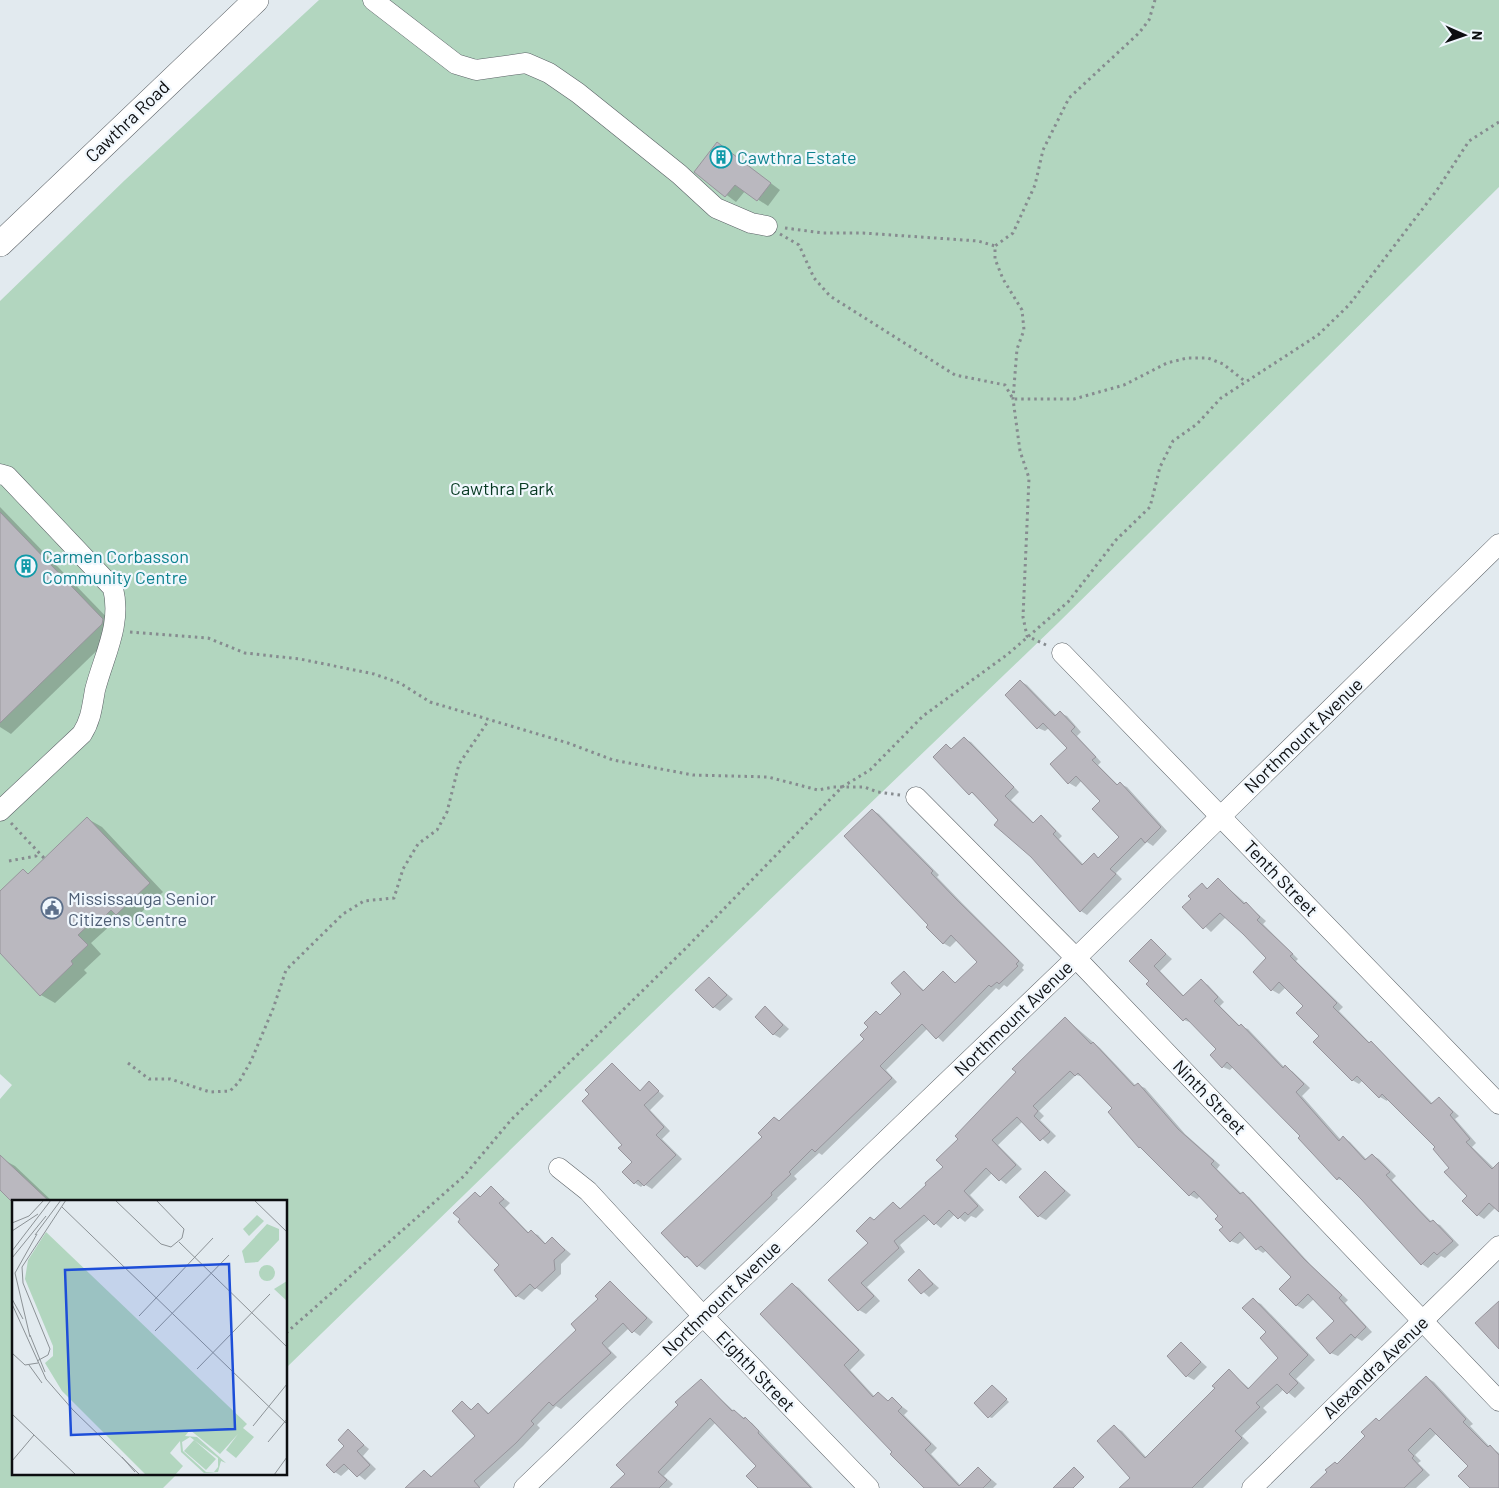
<svg xmlns="http://www.w3.org/2000/svg" width="1499" height="1488" viewBox="0 0 1499 1488" font-family="Barlow,sans-serif">
<rect width="100%" height="100%" fill="#e2eaef"/>
<path fill="#b2d6bf" d="M 319,0 L 1499,0 L 1499,187 L 1057,624 L 576,1086 L 286,1368 L 286,1202 L 14,1202 L 14,1474 L 177,1474 L 163,1488 L 0,1488 L 0,1099 L 12,1085 L 0,1074 L 0,301 L 125,180 Z"/>
<g fill="#0003">
<path d="M 717,143 L 780,190 L 768,206 L 745,191 L 736,202 L 696,172 Z"/>
<path d="M 0,507 L 117,628 L 116,632 L 11,734 L 0,727 Z"/>
<path d="M 1020,681 L 1027,685 L 1057,716 L 1060,713 L 1067,716 L 1081,732 L 1077,736 L 1101,762 L 1098,765 L 1118,785 L 1120,784 L 1127,787 L 1167,831 L 1153,846 L 1147,842 L 1116,873 L 1122,879 L 1087,915 L 1081,911 L 1000,820 L 935,757 L 946,745 L 953,749 L 964,739 L 971,742 L 1019,792 L 1011,800 L 1034,823 L 1041,817 L 1047,821 L 1062,836 L 1059,839 L 1084,865 L 1094,855 L 1099,858 L 1121,837 L 1102,801 L 1082,780 L 1076,787 L 1069,783 L 1068,748 L 1049,728 L 1045,731 L 1038,728 Z"/>
<path d="M 872,810 L 879,814 L 939,875 L 937,877 L 962,903 L 1024,965 L 1022,968 L 1024,970 L 1007,987 L 1004,985 L 999,990 L 996,988 L 943,1042 L 928,1028 L 886,1070 L 897,1082 L 822,1155 L 819,1153 L 794,1176 L 797,1179 L 777,1198 L 778,1199 L 705,1270 L 686,1257 L 775,1118 L 780,1121 L 866,1039 L 876,1012 L 881,1015 L 903,994 L 904,973 L 925,991 L 943,973 L 956,983 L 979,962 L 957,940 L 950,947 L 943,943 L 930,925 Z"/>
<path d="M 88,819 L 102,827 L 163,892 L 131,922 L 125,919 L 116,927 L 112,924 L 91,943 L 101,954 L 84,970 L 87,973 L 55,1003 L 41,995 L 0,951 L 0,893 L 23,871 L 29,874 Z"/>
<path d="M 1218,879 L 1266,921 L 1263,924 L 1298,959 L 1296,961 L 1343,1007 L 1339,1011 L 1370,1043 L 1377,1047 L 1433,1104 L 1439,1098 L 1459,1116 L 1455,1119 L 1476,1143 L 1472,1147 L 1499,1173 L 1499,1209 L 1496,1207 L 1484,1219 L 1478,1215 L 1469,1196 L 1437,1147 L 1388,1099 L 1387,1101 L 1380,1097 L 1363,1080 L 1359,1084 L 1352,1080 L 1305,1006 L 1286,987 L 1279,994 L 1272,990 L 1268,958 L 1226,917 L 1211,932 L 1184,907 L 1202,885 L 1209,889 Z"/>
<path d="M 1151,940 L 1172,959 L 1160,971 L 1185,997 L 1201,981 L 1208,985 L 1224,1002 L 1220,1006 L 1240,1026 L 1248,1029 L 1285,1068 L 1292,1071 L 1310,1088 L 1302,1096 L 1341,1140 L 1344,1138 L 1350,1142 L 1367,1160 L 1372,1155 L 1379,1159 L 1396,1176 L 1392,1180 L 1419,1209 L 1432,1222 L 1440,1225 L 1459,1245 L 1445,1258 L 1441,1256 L 1428,1268 L 1422,1264 L 1345,1181 L 1337,1179 L 1302,1136 L 1233,1067 L 1230,1070 L 1223,1067 L 1218,1049 L 1192,1023 L 1184,1020 L 1151,981 Z"/>
<path d="M 709,978 L 733,999 L 720,1011 L 714,1007 Z"/>
<path d="M 766,1008 L 789,1029 L 780,1038 L 773,1034 Z"/>
<path d="M 1065,1018 L 1100,1048 L 1136,1086 L 1138,1085 L 1145,1088 L 1185,1134 L 1220,1165 L 1217,1169 L 1242,1194 L 1249,1197 L 1311,1265 L 1348,1300 L 1345,1303 L 1372,1332 L 1362,1341 L 1357,1338 L 1338,1356 L 1331,1353 L 1336,1321 L 1314,1299 L 1303,1309 L 1296,1305 L 1293,1277 L 1267,1250 L 1263,1253 L 1257,1249 L 1246,1237 L 1238,1244 L 1231,1241 L 1220,1216 L 1200,1196 L 1197,1199 L 1190,1195 L 1147,1151 L 1140,1147 L 1114,1108 L 1084,1077 L 1076,1075 L 1039,1111 L 1044,1116 L 1040,1120 L 1056,1136 L 1048,1144 L 1023,1121 L 998,1145 L 1022,1169 L 1006,1184 L 992,1173 L 970,1195 L 984,1210 L 976,1218 L 971,1216 L 965,1222 L 955,1214 L 941,1228 L 930,1219 L 900,1245 L 905,1252 L 867,1287 L 880,1301 L 866,1314 L 859,1310 L 830,1280 L 870,1243 L 875,1221 L 893,1203 L 902,1209 L 945,1167 L 960,1139 Z"/>
<path d="M 612,1064 L 641,1091 L 649,1083 L 664,1096 L 650,1110 L 670,1131 L 662,1139 L 682,1159 L 652,1189 L 644,1184 L 641,1187 L 635,1183 L 634,1162 L 624,1145 Z"/>
<path d="M 4,1160 L 15,1166 L 53,1202 L 14,1202 L 0,1189 L 0,1165 Z"/>
<path d="M 1045,1172 L 1071,1195 L 1046,1220 L 1039,1216 Z"/>
<path d="M 491,1188 L 510,1203 L 505,1208 L 529,1233 L 531,1232 L 538,1235 L 546,1244 L 552,1238 L 571,1254 L 561,1264 L 561,1274 L 542,1292 L 536,1288 L 524,1300 L 517,1296 L 500,1265 L 475,1193 L 482,1197 Z"/>
<path d="M 920,1271 L 939,1288 L 929,1297 L 910,1280 Z"/>
<path d="M 610,1282 L 653,1322 L 640,1336 L 629,1328 L 608,1348 L 617,1357 L 561,1409 L 556,1406 L 537,1425 L 540,1428 L 523,1446 L 479,1488 L 412,1488 L 424,1471 L 433,1477 L 477,1436 L 462,1403 L 473,1410 L 479,1405 L 490,1414 L 578,1330 Z"/>
<path d="M 792,1284 L 799,1288 L 865,1355 L 850,1370 L 875,1397 L 878,1393 L 889,1402 L 892,1399 L 908,1411 L 904,1415 L 937,1448 L 931,1454 L 961,1486 L 978,1468 L 997,1484 L 993,1488 L 925,1488 L 894,1452 Z"/>
<path d="M 1253,1300 L 1261,1304 L 1315,1360 L 1296,1379 L 1305,1388 L 1295,1398 L 1284,1389 L 1263,1408 L 1267,1412 L 1242,1436 L 1249,1443 L 1203,1488 L 1121,1488 L 1132,1478 L 1114,1427 L 1122,1431 L 1147,1458 L 1217,1388 L 1229,1371 L 1250,1389 L 1280,1358 Z"/>
<path d="M 1182,1344 L 1207,1367 L 1194,1380 L 1187,1376 Z"/>
<path d="M 1426,1377 L 1434,1382 L 1473,1424 L 1470,1426 L 1489,1446 L 1499,1453 L 1499,1488 L 1471,1488 L 1470,1466 L 1437,1433 L 1415,1455 L 1421,1461 L 1418,1463 L 1430,1475 L 1416,1488 L 1312,1488 L 1367,1436 L 1376,1419 L 1380,1421 Z"/>
<path d="M 701,1381 L 735,1412 L 752,1423 L 813,1488 L 759,1488 L 758,1466 L 716,1422 L 664,1476 L 673,1484 L 669,1488 L 612,1488 L 627,1474 L 680,1405 Z"/>
<path d="M 995,1388 L 1009,1402 L 992,1418 L 989,1417 Z"/>
<path d="M 348,1431 L 369,1449 L 363,1456 L 376,1469 L 365,1480 L 350,1468 L 341,1476 L 335,1472 L 346,1446 Z"/>
</g>
<g fill="#bab8bf" stroke="#97959c">
<path d="M 717,142 L 771,183 L 757,201 L 735,185 L 725,197 L 694,172 Z"/>
<path d="M 0,512 L 103,619 L 102,624 L 0,723 Z"/>
<path d="M 1020,680 L 1055,716 L 1060,711 L 1075,727 L 1071,731 L 1096,757 L 1092,760 L 1117,785 L 1120,782 L 1161,827 L 1145,843 L 1141,838 L 1110,869 L 1116,874 L 1080,912 L 1031,857 L 994,825 L 998,820 L 972,792 L 969,795 L 933,757 L 946,744 L 951,749 L 964,737 L 1014,787 L 1005,796 L 1033,823 L 1041,815 L 1056,831 L 1053,834 L 1082,865 L 1094,853 L 1098,858 L 1119,837 L 1092,809 L 1100,801 L 1076,776 L 1068,784 L 1050,764 L 1067,748 L 1043,723 L 1037,729 L 1005,695 Z"/>
<path d="M 872,809 L 933,871 L 931,873 L 955,898 L 1019,961 L 1016,964 L 1018,966 L 999,984 L 997,982 L 991,987 L 989,985 L 936,1039 L 922,1024 L 880,1066 L 892,1078 L 815,1152 L 812,1149 L 789,1172 L 791,1174 L 771,1193 L 772,1195 L 697,1267 L 687,1256 L 685,1258 L 661,1233 L 762,1137 L 758,1133 L 774,1117 L 779,1121 L 864,1039 L 860,1035 L 868,1027 L 864,1023 L 876,1011 L 880,1015 L 901,994 L 891,983 L 904,971 L 923,991 L 943,971 L 955,983 L 977,962 L 951,935 L 943,944 L 926,927 L 928,925 L 910,906 L 844,836 Z"/>
<path d="M 87,817 L 150,883 L 116,915 L 111,910 L 101,920 L 98,916 L 78,935 L 88,945 L 71,961 L 73,964 L 40,996 L 0,953 L 0,891 L 23,869 L 28,874 Z"/>
<path d="M 1218,878 L 1244,904 L 1246,902 L 1260,917 L 1257,920 L 1293,954 L 1290,956 L 1337,1003 L 1333,1007 L 1369,1043 L 1371,1041 L 1431,1104 L 1439,1097 L 1453,1112 L 1450,1115 L 1470,1139 L 1466,1142 L 1492,1169 L 1499,1162 L 1499,1212 L 1489,1203 L 1477,1216 L 1462,1201 L 1467,1196 L 1444,1172 L 1449,1168 L 1433,1149 L 1435,1147 L 1382,1094 L 1379,1098 L 1357,1076 L 1352,1081 L 1313,1042 L 1319,1036 L 1296,1013 L 1303,1006 L 1279,982 L 1271,991 L 1253,972 L 1266,958 L 1243,934 L 1220,913 L 1203,929 L 1182,907 L 1191,899 L 1188,896 L 1202,883 L 1207,889 Z"/>
<path d="M 1151,939 L 1166,954 L 1154,966 L 1183,996 L 1201,979 L 1218,997 L 1214,1001 L 1239,1026 L 1241,1024 L 1283,1068 L 1285,1065 L 1304,1084 L 1296,1092 L 1339,1141 L 1343,1136 L 1365,1160 L 1372,1154 L 1390,1172 L 1386,1175 L 1413,1204 L 1430,1222 L 1433,1220 L 1453,1241 L 1437,1255 L 1434,1252 L 1421,1265 L 1361,1199 L 1339,1177 L 1337,1180 L 1298,1138 L 1300,1136 L 1227,1062 L 1222,1068 L 1210,1055 L 1216,1049 L 1186,1018 L 1183,1021 L 1146,984 L 1149,981 L 1129,961 Z"/>
<path d="M 709,977 L 727,995 L 713,1008 L 695,990 Z"/>
<path d="M 765,1006 L 783,1025 L 773,1035 L 755,1017 Z"/>
<path d="M 1065,1017 L 1091,1044 L 1093,1042 L 1134,1086 L 1138,1083 L 1178,1129 L 1214,1161 L 1211,1164 L 1240,1194 L 1243,1192 L 1304,1259 L 1342,1295 L 1339,1298 L 1366,1327 L 1355,1338 L 1351,1334 L 1330,1354 L 1316,1338 L 1334,1321 L 1308,1294 L 1296,1306 L 1279,1289 L 1291,1277 L 1261,1246 L 1256,1250 L 1240,1232 L 1230,1242 L 1219,1230 L 1223,1227 L 1215,1219 L 1218,1216 L 1194,1191 L 1189,1196 L 1140,1147 L 1139,1148 L 1108,1112 L 1112,1108 L 1078,1073 L 1075,1076 L 1070,1071 L 1033,1106 L 1038,1111 L 1034,1116 L 1050,1132 L 1040,1141 L 1017,1117 L 992,1140 L 1016,1165 L 999,1181 L 986,1168 L 964,1191 L 978,1206 L 968,1215 L 965,1212 L 958,1219 L 949,1210 L 934,1225 L 924,1215 L 894,1241 L 899,1248 L 861,1283 L 874,1296 L 858,1311 L 828,1280 L 868,1243 L 856,1231 L 870,1217 L 874,1220 L 893,1202 L 900,1209 L 926,1185 L 925,1183 L 943,1167 L 936,1160 L 958,1139 L 955,1136 L 1016,1072 L 1012,1069 Z"/>
<path d="M 612,1063 L 640,1091 L 649,1081 L 659,1091 L 644,1105 L 664,1127 L 656,1135 L 676,1155 L 644,1186 L 638,1180 L 634,1184 L 622,1172 L 632,1162 L 618,1148 L 622,1145 L 582,1101 L 589,1094 L 585,1090 Z"/>
<path d="M 0,1155 L 50,1202 L 12,1202 L 0,1190 Z"/>
<path d="M 1045,1171 L 1065,1191 L 1038,1217 L 1019,1197 Z"/>
<path d="M 491,1186 L 504,1199 L 499,1203 L 528,1233 L 531,1230 L 545,1244 L 552,1237 L 565,1250 L 554,1260 L 555,1270 L 535,1289 L 530,1284 L 516,1297 L 494,1270 L 499,1265 L 458,1222 L 460,1219 L 453,1213 L 475,1192 L 480,1197 Z"/>
<path d="M 919,1269 L 933,1284 L 921,1294 L 908,1280 Z"/>
<path d="M 610,1281 L 647,1318 L 632,1333 L 623,1323 L 602,1343 L 611,1353 L 553,1406 L 549,1402 L 531,1421 L 534,1424 L 516,1443 L 474,1481 L 480,1488 L 405,1488 L 424,1470 L 431,1477 L 475,1436 L 452,1411 L 462,1401 L 471,1410 L 478,1403 L 488,1414 L 576,1330 L 571,1324 L 598,1299 L 595,1296 Z"/>
<path d="M 792,1283 L 859,1350 L 844,1365 L 873,1397 L 878,1392 L 888,1401 L 892,1397 L 902,1407 L 898,1411 L 931,1444 L 925,1450 L 959,1486 L 978,1467 L 991,1480 L 983,1488 L 924,1488 L 890,1454 L 892,1452 L 760,1314 Z"/>
<path d="M 1253,1298 L 1308,1355 L 1289,1374 L 1298,1383 L 1287,1394 L 1277,1384 L 1256,1403 L 1260,1407 L 1235,1431 L 1242,1438 L 1192,1488 L 1119,1488 L 1130,1478 L 1097,1441 L 1114,1425 L 1145,1458 L 1215,1388 L 1212,1386 L 1229,1369 L 1248,1389 L 1278,1358 L 1260,1338 L 1266,1332 L 1242,1308 Z"/>
<path d="M 1499,1301 L 1499,1349 L 1475,1323 Z"/>
<path d="M 1181,1342 L 1201,1362 L 1186,1377 L 1167,1356 Z"/>
<path d="M 1426,1376 L 1466,1419 L 1463,1422 L 1488,1447 L 1490,1445 L 1499,1455 L 1499,1488 L 1470,1488 L 1458,1476 L 1468,1466 L 1430,1428 L 1408,1450 L 1414,1456 L 1412,1458 L 1423,1470 L 1404,1488 L 1310,1488 L 1327,1472 L 1325,1470 L 1335,1462 L 1337,1464 L 1365,1436 L 1361,1432 L 1376,1418 L 1379,1421 Z"/>
<path d="M 701,1379 L 732,1411 L 734,1410 L 744,1419 L 745,1417 L 759,1431 L 758,1433 L 811,1488 L 758,1488 L 746,1476 L 756,1466 L 710,1418 L 658,1472 L 667,1480 L 659,1488 L 610,1488 L 625,1474 L 616,1465 L 678,1405 L 675,1402 Z"/>
<path d="M 992,1385 L 1007,1399 L 988,1418 L 974,1403 Z"/>
<path d="M 348,1429 L 364,1445 L 357,1451 L 370,1465 L 357,1477 L 344,1464 L 334,1473 L 326,1465 L 344,1446 L 338,1440 Z"/>
<path d="M 1074,1467 L 1084,1477 L 1073,1488 L 1053,1488 Z"/>
</g>
<g fill="none" stroke-linecap="round" stroke-linejoin="round">
<g stroke="#5c6267" stroke-width="21">
<g id="minor">
<path d="M 373,0 L 456,64 L 476,70 L 526,63 L 549,73 L 578,93 L 679,174 L 716,208 L 751,223 L 767,226"/>
<path d="M 0,474 L 7,476 L 113,588 C 122,625 104,655 95,690 C 92,707 91,720 82,734 L 0,811"/>
<path d="M 1062,653 L 1499,1104"/>
<path d="M 916,797 L 1076,958 L 1499,1401"/>
<path d="M 559,1168 L 588,1191 L 702,1315 L 869,1488"/>
<path d="M 524,1488 L 1076,958 L 1499,544"/>
<path d="M 1252,1488 L 1499,1246"/>
</g>
</g>
<g stroke="#5c6267" stroke-width="26">
<path id="major" d="M 0,244 L 256,0"/>
</g>
<g stroke="#868b8f" stroke-width="3" stroke-dasharray="2.5 4" stroke-linecap="butt">
<path d="M 785,228 L 823,233 L 863,233 L 978,241 L 995,246"/>
<path d="M 780,234 L 799,245 L 814,278 L 830,296 L 955,375 L 1005,385 L 1013,399 L 1074,399 L 1124,385 L 1167,363 L 1187,358 L 1208,358 L 1223,364 L 1246,382"/>
<path d="M 130,632 L 208,638 L 245,653 L 300,659 L 374,674 L 400,683 L 430,702 L 568,743 L 613,760 L 693,775 L 768,777 L 818,790 L 833,787 L 864,787 L 878,792 L 900,795"/>
<path d="M 1046,645 L 1027,636 L 1023,617 L 1029,478 L 1020,451 L 1013,399 L 1017,349 L 1024,330 L 1022,310 L 1003,279 L 995,259 L 995,246 L 1013,233 L 1035,185 L 1043,150 L 1069,98 L 1139,33 L 1149,20 L 1155,0"/>
<path d="M 11,823 L 44,858"/>
<path d="M 9,861 L 36,856 L 38,853"/>
<path d="M 128,1063 L 149,1079 L 170,1079 L 210,1092 L 230,1091 L 239,1082 L 251,1061 L 273,1009 L 286,970 L 343,914 L 364,901 L 394,898 L 403,869 L 418,844 L 437,830 L 447,812 L 459,764 L 489,720"/>
<path d="M 286,1333 L 464,1176 L 511,1120 L 686,948 L 842,787 L 870,770 L 923,716 L 1008,654 L 1068,602 L 1116,540 L 1150,507 L 1160,467 L 1173,441 L 1197,424 L 1221,398 L 1318,335 L 1349,305 L 1437,190 L 1469,141 L 1499,122"/>
</g>
<use href="#minor" stroke="#fff" stroke-width="20"/>
<use href="#major" stroke="#fff" stroke-width="25"/>
</g>
<defs>
<g id="building-ring" transform="scale(1.125)"><circle r="9.5" fill="#f0f7fd" stroke="#0f9aa8" stroke-width="1.5"/><path d="M-4-6H4V6H1V3H-1V6H-4ZM-2.5-4.3h1.7v1.8h-1.7ZM.8-4.3h1.7v1.8H.8ZM-2.5-1h1.7V.8h-1.7ZM.8-1h1.7V.8H.8Z" fill="#0f9aa8"/></g>
<g id="civic-ring" transform="scale(1.125)"><circle r="9.5" fill="#f0f7fd" stroke="#5c6f8a" stroke-width="1.5"/><path d="M-.6-6.5H3V-4.5H.6V-3L4-1V1h2V6H-6V1h2V-1L-.6-3ZM-1.2 2.5V6h2.4V2.5Z" fill="#5c6f8a"/></g>
</defs>
<g fill-rule="evenodd">
<use href="#building-ring" x="721" y="157"/>
<use href="#building-ring" x="26" y="566"/>
<use href="#civic-ring" x="52" y="908"/>
</g>
<g text-anchor="middle" dominant-baseline="central" stroke-width="4.5" stroke-linejoin="round" paint-order="stroke">
<g font-size="18" fill="#0c0e10" stroke="#f0f7fd">
<text transform="translate(127 121) rotate(-44)">Cawthra Road</text>
<text transform="translate(1303 735) rotate(-44)">Northmount Avenue</text>
<text transform="translate(1281 878) rotate(46)">Tenth Street</text>
<text transform="translate(1013 1018) rotate(-44)">Northmount Avenue</text>
<text transform="translate(1210 1097) rotate(46)">Ninth Street</text>
<text transform="translate(721 1298) rotate(-44)">Northmount Avenue</text>
<text transform="translate(1375 1367) rotate(-44)">Alexandra Avenue</text>
<text transform="translate(756 1371) rotate(46)">Eighth Street</text>
</g>
<g font-size="18" fill="#0d838f" stroke="#f0f7fd" text-anchor="start">
<text x="737" y="157">Cawthra Estate</text>
<text x="42" y="556">Carmen Corbasson<tspan x="42" dy="21">Community Centre</tspan></text>
</g>
<g font-size="18" fill="#063921" stroke="#f0f7fd">
<text x="502" y="488">Cawthra Park</text>
</g>
<g font-size="18" fill="#4e5e75" stroke="#f0f7fd" text-anchor="start">
<text x="68" y="898">Mississauga Senior<tspan x="68" dy="21">Citizens Centre</tspan></text>
</g>
</g>
<g transform="translate(12 1200)">
<rect width="275" height="275" fill="#e2eaef"/>
<path d="M 245,15 L 252,21 L 237,36 L 231,29 ZM 255,24 L 267,29 L 267,40 L 246,62 L 233,63 L 230,51 ZM 34,32 L 235,224 L 231,228 L 242,237 L 224,258 L 214,250 L 226,234 L 208,254 L 178,230 L 173,236 L 185,237 L 214,263 L 209,261 L 206,272 L 192,273 L 169,252 L 168,241 L 158,253 L 171,266 L 163,275 L 134,275 L 50,191 L 33,163 L 41,156 L 41,146 L 13,79 L 16,60 ZM 178,237 L 206,258 L 206,267 L 202,272 L 194,272 L 171,251 L 170,242 ZM247 73a8 8 0 1 1 16 0a8 8 0 1 1-16 0ZM 275,81 L 275,101 L 262,89 ZM 182,240 L 204,259 L 194,270 L 172,251 Z" fill="#b2d6bf" fill-rule="evenodd"/>
<path fill="none" stroke="#8c9296" stroke-width="1" d="M 103,0 L 149,44 L 159,47 L 170,38 L 172,29 L 144,0M 242,0 L 275,32M 50,7 L 275,224M 0,23 L 17,16 L 32,0M 0,31 L 26,14M 23,35 L 49,0M 167,42 L 275,147M 0,51 L 39,0M 0,58 L 34,16M 0,99 L 11,119M 0,104 L 34,179 L 61,210 L 128,275M 127,116 L 201,38M 143,131 L 217,55M 18,135 L 33,172M 18,137 L 3,73 L 25,34M 0,153 L 13,165 L 26,163M 25,161 L 36,155 L 38,149 L 11,83 L 10,67 L 54,0M 17,165 L 30,183M 185,169 L 258,94M 0,214 L 64,275M 241,226 L 275,184M 256,242 L 275,219M 110,257 L 123,272M 0,261 L 22,235M 262,275 L 275,257"/>
<path fill="#1d4ed8" fill-opacity="0.15" stroke="#1d4ed8" stroke-width="2.5" d="M 217,64 L 223,229 L 59,235 L 53,70 Z"/>
<rect width="275" height="275" fill="none" stroke="#0c0e10" stroke-width="2.5"/>
</g>
<g transform="translate(1464 35) rotate(92)" stroke="#f0f7fd" stroke-width="4" paint-order="stroke">
<path d="M0-4L9 19L0 12L-9 19Z" fill="#0c0e10"/>
<text y="-8" font-size="14" font-weight="bold" text-anchor="middle" fill="#0c0e10">N</text>
</g>
</svg>
